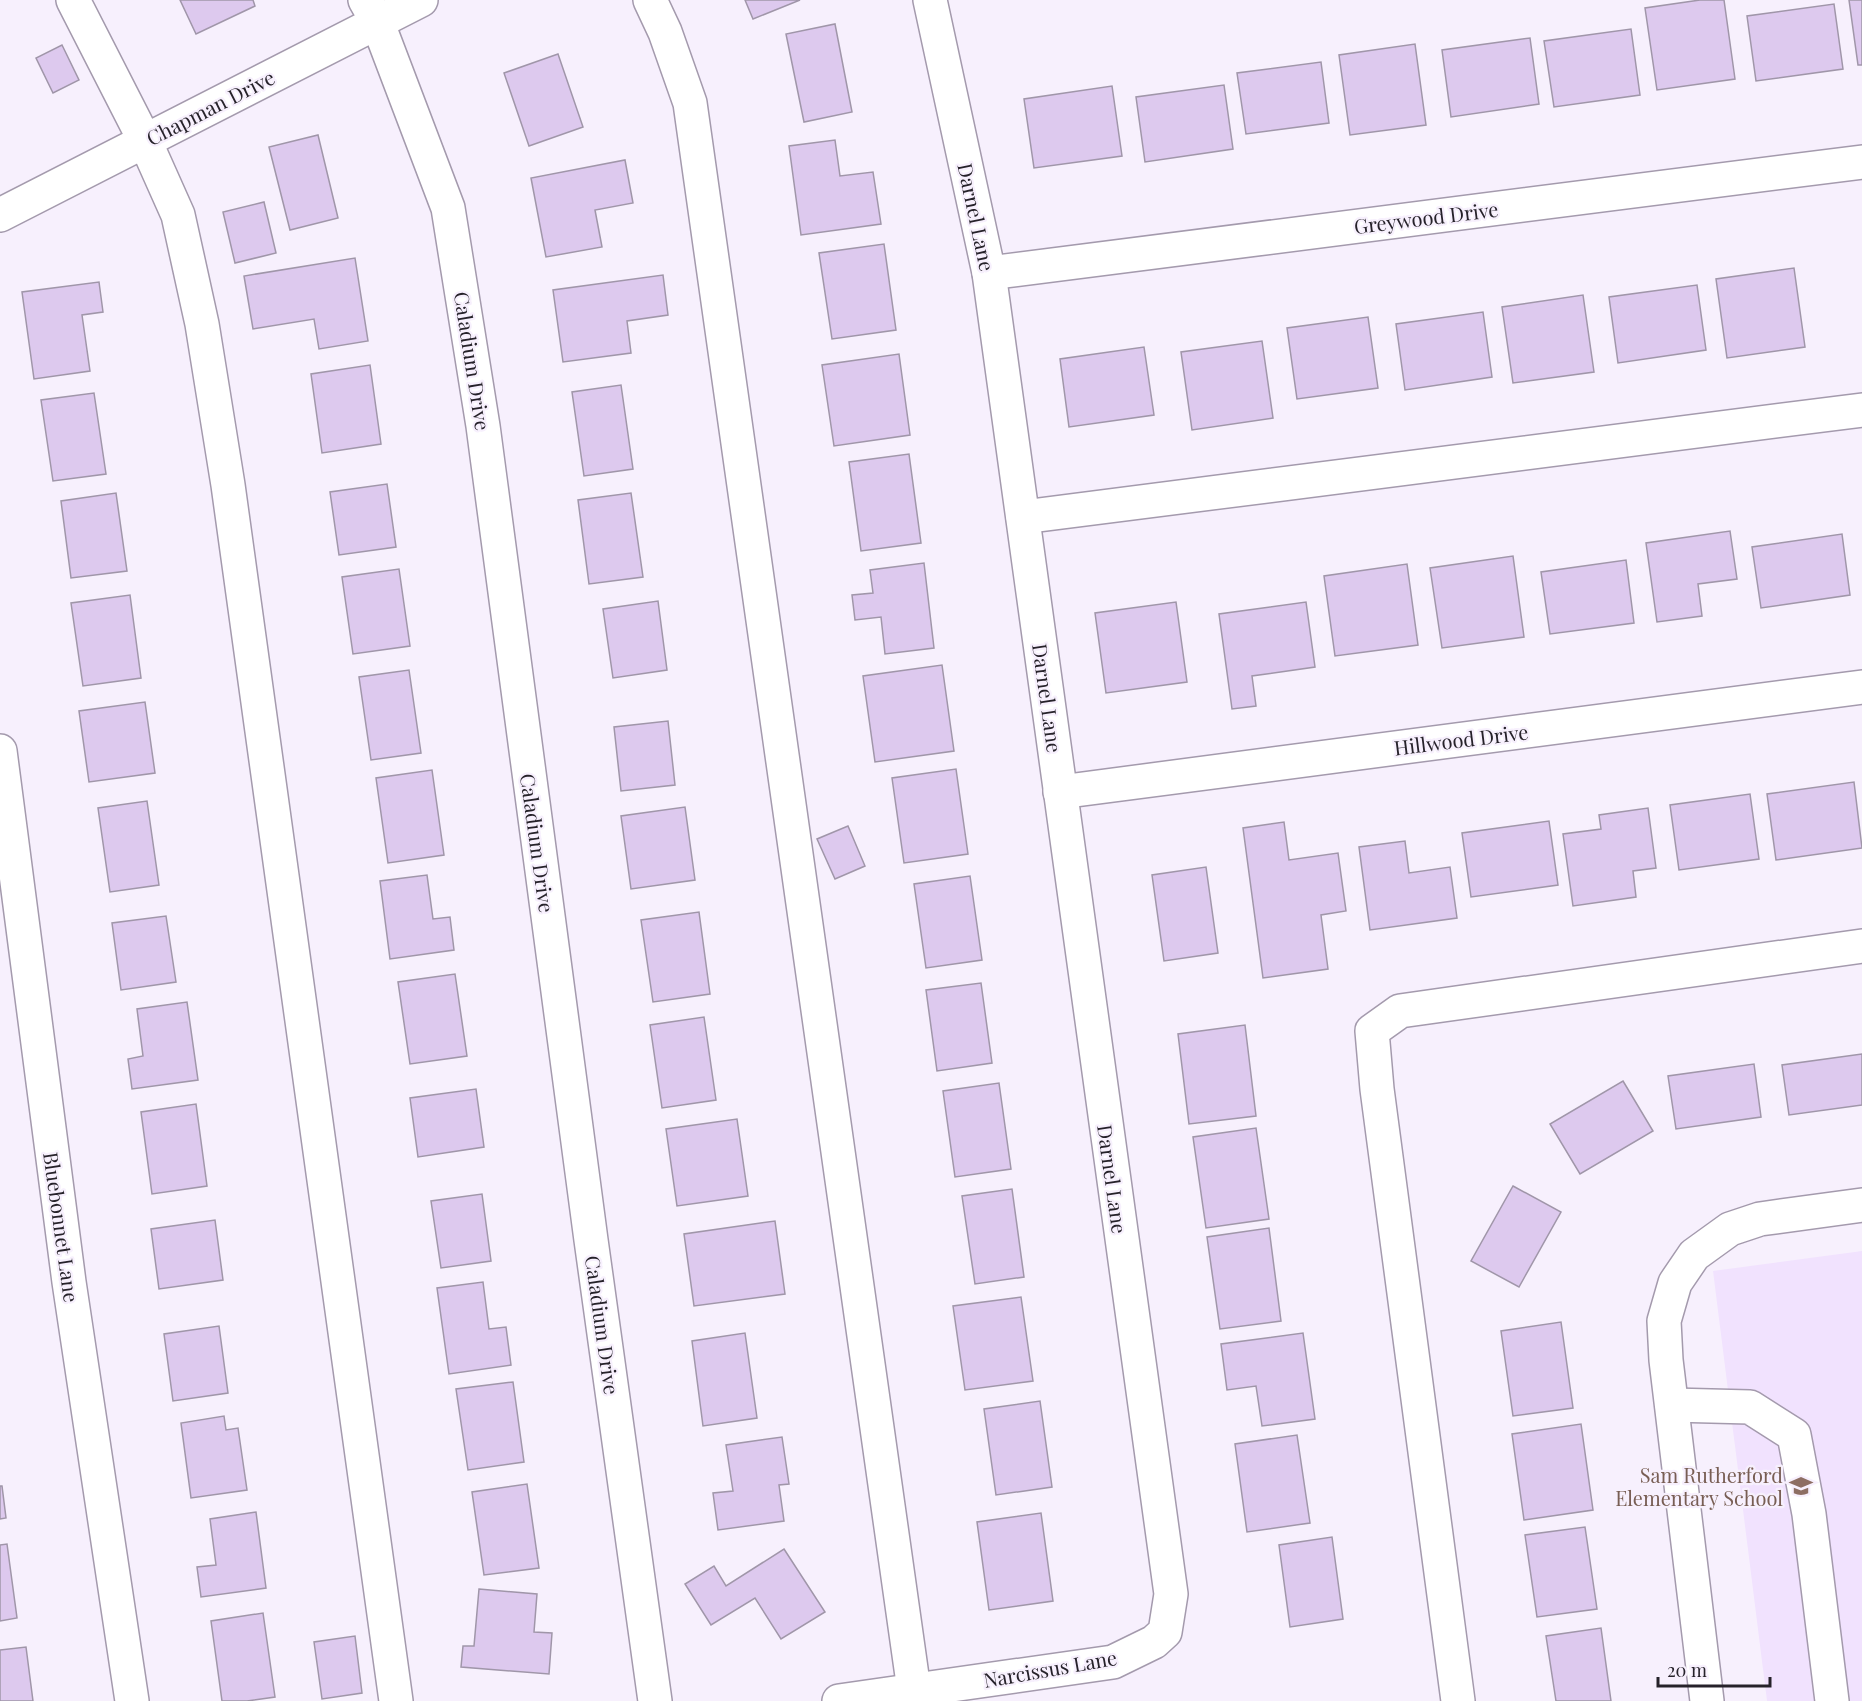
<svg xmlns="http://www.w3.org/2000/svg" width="1862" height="1701" viewBox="0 0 1862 1701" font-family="'Playfair Display',serif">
<rect width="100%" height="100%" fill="#f7f0fd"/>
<path fill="#f1e2fe" d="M 1862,1251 L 1862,1701 L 1767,1701 L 1713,1271 Z"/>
<g fill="#ddc9ee" stroke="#a096a9" stroke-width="1.5">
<path d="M 180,0 L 253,0 L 255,6 L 196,34 Z"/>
<path d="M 745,0 L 800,0 L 753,19 Z"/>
<path d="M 1700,0 L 1724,0 L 1735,79 L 1657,90 L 1645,8 Z"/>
<path d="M 1849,0 L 1862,0 L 1862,65 L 1858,65 Z"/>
<path d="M 1834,4 L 1843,69 L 1756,81 L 1747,16 Z"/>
<path d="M 835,24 L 852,112 L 804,122 L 786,34 Z"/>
<path d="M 1631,29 L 1640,95 L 1554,107 L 1544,41 Z"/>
<path d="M 1530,38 L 1539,104 L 1451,117 L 1442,50 Z"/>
<path d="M 1415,44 L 1426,125 L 1350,135 L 1339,55 Z"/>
<path d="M 62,45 L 79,80 L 53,93 L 36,58 Z"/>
<path d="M 558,54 L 583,127 L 529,146 L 504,73 Z"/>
<path d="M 1321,62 L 1329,123 L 1246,134 L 1237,73 Z"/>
<path d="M 1224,85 L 1233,149 L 1145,162 L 1136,97 Z"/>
<path d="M 1112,86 L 1122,156 L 1034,168 L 1024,99 Z"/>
<path d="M 318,135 L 338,218 L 290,230 L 269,147 Z"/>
<path d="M 835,140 L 840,176 L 873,172 L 881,224 L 801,235 L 789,146 Z"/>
<path d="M 625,160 L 633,203 L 595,210 L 602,247 L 546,257 L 531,178 Z"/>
<path d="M 264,202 L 276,253 L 235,263 L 223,212 Z"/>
<path d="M 884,244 L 896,330 L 832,339 L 819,253 Z"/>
<path d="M 355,258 L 368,341 L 319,349 L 314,319 L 253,329 L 244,276 Z"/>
<path d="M 1794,268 L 1805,347 L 1727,358 L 1716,279 Z"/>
<path d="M 663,275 L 668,315 L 627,321 L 631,353 L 563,362 L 553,290 Z"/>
<path d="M 99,282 L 103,312 L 82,315 L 90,371 L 34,379 L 22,292 Z"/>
<path d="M 1697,285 L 1706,350 L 1618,363 L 1609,297 Z"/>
<path d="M 1583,295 L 1594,372 L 1513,383 L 1502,307 Z"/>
<path d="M 1483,312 L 1492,377 L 1405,390 L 1396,324 Z"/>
<path d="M 1368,317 L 1378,388 L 1297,399 L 1287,328 Z"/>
<path d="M 1262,341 L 1273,418 L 1192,430 L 1181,352 Z"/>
<path d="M 1144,347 L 1154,415 L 1069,427 L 1060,359 Z"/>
<path d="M 899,354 L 910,435 L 834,446 L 822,365 Z"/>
<path d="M 370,365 L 381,444 L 322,453 L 311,374 Z"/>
<path d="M 621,385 L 633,469 L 584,476 L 572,392 Z"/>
<path d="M 94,393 L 106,474 L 53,481 L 41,400 Z"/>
<path d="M 909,454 L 921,543 L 861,551 L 849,462 Z"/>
<path d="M 387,484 L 396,547 L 339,555 L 330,492 Z"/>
<path d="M 116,493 L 127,571 L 71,578 L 61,501 Z"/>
<path d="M 631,493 L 643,577 L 589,584 L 578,500 Z"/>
<path d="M 1730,531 L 1737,579 L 1698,584 L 1702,616 L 1657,622 L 1646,543 Z"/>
<path d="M 1842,534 L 1850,595 L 1761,608 L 1752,547 Z"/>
<path d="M 1513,556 L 1524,637 L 1442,648 L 1430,568 Z"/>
<path d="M 1626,560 L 1634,623 L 1550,634 L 1541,572 Z"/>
<path d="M 924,563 L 934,648 L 885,654 L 881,617 L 855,620 L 852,595 L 873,593 L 870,570 Z"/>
<path d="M 1407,564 L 1418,645 L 1335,656 L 1324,576 Z"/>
<path d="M 399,569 L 410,646 L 353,654 L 342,577 Z"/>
<path d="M 130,595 L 141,678 L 83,686 L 71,603 Z"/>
<path d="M 658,601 L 667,670 L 613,678 L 603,609 Z"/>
<path d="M 1176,602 L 1187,682 L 1106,693 L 1095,613 Z"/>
<path d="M 1306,602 L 1315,667 L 1252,676 L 1256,706 L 1232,709 L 1219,614 Z"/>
<path d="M 942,665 L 954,751 L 875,762 L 863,676 Z"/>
<path d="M 409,670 L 421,753 L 371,760 L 359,677 Z"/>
<path d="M 145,702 L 155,773 L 89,782 L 79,711 Z"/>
<path d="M 668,721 L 675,785 L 621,791 L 614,727 Z"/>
<path d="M 956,769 L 968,854 L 904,863 L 892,778 Z"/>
<path d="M 432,770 L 444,855 L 388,863 L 376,778 Z"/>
<path d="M 1854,782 L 1862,848 L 1776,860 L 1767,794 Z"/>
<path d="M 1750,794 L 1759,859 L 1679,870 L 1670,805 Z"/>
<path d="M 147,801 L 159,885 L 110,892 L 98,808 Z"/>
<path d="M 685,807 L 695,880 L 631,889 L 621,816 Z"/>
<path d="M 1648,808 L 1656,868 L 1633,871 L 1636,897 L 1573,906 L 1563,834 L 1601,829 L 1599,815 Z"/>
<path d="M 1549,821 L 1558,885 L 1471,897 L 1462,833 Z"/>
<path d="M 1284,822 L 1289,860 L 1338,853 L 1346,911 L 1321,915 L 1328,969 L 1263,978 L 1243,828 Z"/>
<path d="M 848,826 L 865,866 L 835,879 L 817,839 Z"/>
<path d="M 1405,841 L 1409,873 L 1450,867 L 1457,918 L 1370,930 L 1359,847 Z"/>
<path d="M 1206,867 L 1218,953 L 1164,961 L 1152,875 Z"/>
<path d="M 427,875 L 433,919 L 450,917 L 454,950 L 390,959 L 380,881 Z"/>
<path d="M 970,876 L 982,960 L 926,968 L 914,884 Z"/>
<path d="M 699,912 L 710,994 L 653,1002 L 641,920 Z"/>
<path d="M 166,916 L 176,982 L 121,990 L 112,923 Z"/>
<path d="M 455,974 L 467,1056 L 410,1064 L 398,982 Z"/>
<path d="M 981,983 L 992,1063 L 937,1071 L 926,990 Z"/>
<path d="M 187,1002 L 198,1080 L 132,1089 L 128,1059 L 143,1056 L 137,1009 Z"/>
<path d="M 704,1017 L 716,1100 L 662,1108 L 650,1025 Z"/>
<path d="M 1245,1025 L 1256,1116 L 1189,1124 L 1178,1034 Z"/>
<path d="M 1862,1054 L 1862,1105 L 1789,1115 L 1782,1065 Z"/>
<path d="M 1754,1064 L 1761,1117 L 1676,1129 L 1668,1076 Z"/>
<path d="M 1623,1081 L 1653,1131 L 1580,1174 L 1550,1124 Z"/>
<path d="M 999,1083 L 1011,1169 L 955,1177 L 943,1091 Z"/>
<path d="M 476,1089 L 484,1147 L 418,1157 L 410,1098 Z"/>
<path d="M 196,1104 L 207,1186 L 152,1194 L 141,1112 Z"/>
<path d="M 737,1119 L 748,1196 L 677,1206 L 666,1129 Z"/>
<path d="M 1256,1128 L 1269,1219 L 1206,1228 L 1193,1137 Z"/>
<path d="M 1513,1186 L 1561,1212 L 1519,1287 L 1471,1261 Z"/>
<path d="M 1012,1189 L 1024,1277 L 975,1284 L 962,1196 Z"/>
<path d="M 482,1194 L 491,1261 L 441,1268 L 431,1201 Z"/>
<path d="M 215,1220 L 223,1280 L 159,1289 L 151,1229 Z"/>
<path d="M 775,1221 L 785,1294 L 694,1306 L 684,1234 Z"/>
<path d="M 1269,1228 L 1281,1321 L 1220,1329 L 1207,1237 Z"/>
<path d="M 483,1282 L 489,1329 L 506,1327 L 511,1365 L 449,1374 L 437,1288 Z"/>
<path d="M 1021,1297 L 1033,1381 L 965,1390 L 953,1306 Z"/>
<path d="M 1561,1322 L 1573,1408 L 1513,1416 L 1501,1331 Z"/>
<path d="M 219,1326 L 228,1393 L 173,1401 L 164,1334 Z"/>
<path d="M 745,1333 L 757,1418 L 703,1426 L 692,1341 Z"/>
<path d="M 1303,1333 L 1315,1419 L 1262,1426 L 1256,1386 L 1227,1390 L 1221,1344 Z"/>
<path d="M 513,1382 L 524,1462 L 468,1470 L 456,1389 Z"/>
<path d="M 1040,1401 L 1052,1487 L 996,1495 L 984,1409 Z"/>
<path d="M 224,1416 L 226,1430 L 238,1428 L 247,1490 L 191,1498 L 181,1423 Z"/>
<path d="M 1581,1424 L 1593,1510 L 1524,1520 L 1512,1434 Z"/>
<path d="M 1297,1435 L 1310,1523 L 1247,1532 L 1235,1444 Z"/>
<path d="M 782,1437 L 789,1484 L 779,1485 L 784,1521 L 718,1530 L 713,1493 L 733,1491 L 726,1445 Z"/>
<path d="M 527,1484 L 539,1568 L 484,1575 L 472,1492 Z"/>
<path d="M 0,1486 L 2,1486 L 6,1518 L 0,1519 Z"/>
<path d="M 256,1512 L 266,1588 L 201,1597 L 197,1567 L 216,1565 L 210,1519 Z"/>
<path d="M 1041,1513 L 1053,1601 L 989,1610 L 977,1522 Z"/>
<path d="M 1585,1527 L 1597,1609 L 1537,1617 L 1525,1535 Z"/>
<path d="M 1332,1537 L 1343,1619 L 1290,1627 L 1279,1545 Z"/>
<path d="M 7,1544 L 17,1618 L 0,1621 L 0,1545 Z"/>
<path d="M 784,1549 L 825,1612 L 781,1639 L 755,1598 L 711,1625 L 685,1584 L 714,1566 L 726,1586 Z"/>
<path d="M 479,1589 L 537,1594 L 534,1632 L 552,1633 L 549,1674 L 461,1667 L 463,1646 L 474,1646 Z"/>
<path d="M 263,1613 L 275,1697 L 247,1701 L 222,1701 L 211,1621 Z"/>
<path d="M 1601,1628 L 1611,1701 L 1556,1701 L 1546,1636 Z"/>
<path d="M 355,1636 L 362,1693 L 322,1699 L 314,1642 Z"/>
<path d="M 26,1647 L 33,1701 L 0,1701 L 0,1650 Z"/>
</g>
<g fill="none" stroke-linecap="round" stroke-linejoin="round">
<g stroke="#a49aad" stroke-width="36">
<g id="minor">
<path d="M 73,0 L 145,141 L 178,215 L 202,324 L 228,485 L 396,1701"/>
<path d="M 365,0 L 377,21 L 448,208 L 483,426 L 591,1240 L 655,1701"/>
<path d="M 650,0 L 665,32 L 690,103 L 914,1690"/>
<path d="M 0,215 L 421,0"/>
<path d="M 989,273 L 1862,162"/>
<path d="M 1023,517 L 1862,410"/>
<path d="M 0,751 L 69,1282 L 132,1701"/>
<path d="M 1060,792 L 1862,687"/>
<path d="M 1672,1405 L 1750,1407 L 1794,1435 L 1809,1514 L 1832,1701"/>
<path d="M 839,1701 L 1113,1662 L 1154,1642 L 1165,1632 L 1171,1594 L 989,273 L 930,0"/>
<path d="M 1458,1701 L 1377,1089 L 1372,1031 L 1400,1011 L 1862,946"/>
<path d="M 1707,1701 L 1666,1360 L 1664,1321 L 1675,1283 L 1694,1255 L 1730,1229 L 1760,1219 L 1862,1205"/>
</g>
</g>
<use href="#minor" stroke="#fff" stroke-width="33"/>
</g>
<defs>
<g id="school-bare" transform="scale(1.8)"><path d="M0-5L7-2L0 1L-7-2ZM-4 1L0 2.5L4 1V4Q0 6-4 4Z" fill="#8d6e63" stroke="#f7f0fd" stroke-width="2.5" paint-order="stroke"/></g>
</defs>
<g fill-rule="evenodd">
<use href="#school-bare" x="1801" y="1486"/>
</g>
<g text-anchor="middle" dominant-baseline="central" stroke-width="4.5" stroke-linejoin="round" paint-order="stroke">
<g font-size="20" fill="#26222a" stroke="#f7f0fd">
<text transform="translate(210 107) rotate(-27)">Chapman Drive</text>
<text transform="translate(977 217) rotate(78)">Darnel Lane</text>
<text transform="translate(1426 217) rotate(-7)">Greywood Drive</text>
<text transform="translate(473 361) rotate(81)">Caladium Drive</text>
<text transform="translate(1048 698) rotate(82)">Darnel Lane</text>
<text transform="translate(1461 739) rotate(-7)">Hillwood Drive</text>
<text transform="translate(538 843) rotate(82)">Caladium Drive</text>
<text transform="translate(1113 1179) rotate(82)">Darnel Lane</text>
<text transform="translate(62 1227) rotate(82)">Bluebonnet Lane</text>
<text transform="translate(603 1325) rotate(82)">Caladium Drive</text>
<text transform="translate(1050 1668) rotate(-10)">Narcissus Lane</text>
</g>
<g font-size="20" fill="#785e54" stroke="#f7f0fd" text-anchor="end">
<text x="1783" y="1474">Sam Rutherford<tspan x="1783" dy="23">Elementary School</tspan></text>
</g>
</g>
<path d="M1658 1677v9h112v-9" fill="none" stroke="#26222a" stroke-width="3"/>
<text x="1667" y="1677" font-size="18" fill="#26222a" stroke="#f7f0fd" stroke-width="4.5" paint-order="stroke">20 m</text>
</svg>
